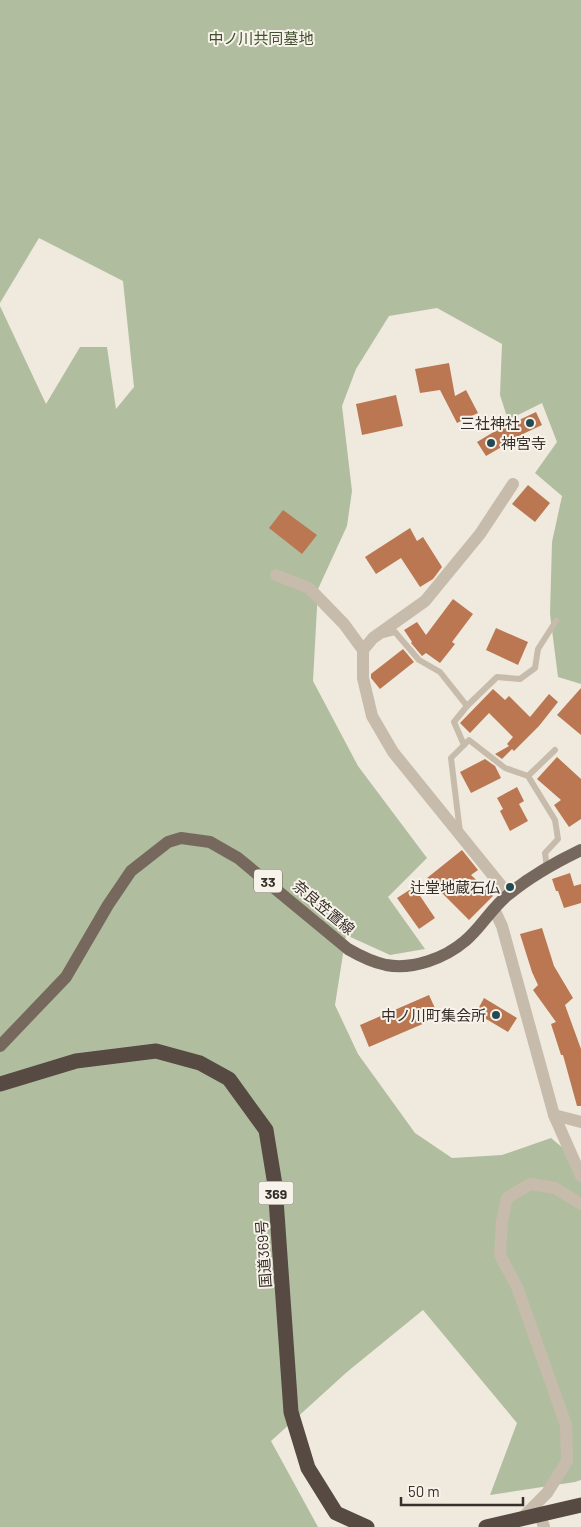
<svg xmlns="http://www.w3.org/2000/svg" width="581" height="1527" viewBox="0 0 581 1527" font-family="Barlow,'Noto Sans JP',sans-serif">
<rect width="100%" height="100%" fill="#f0eade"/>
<path fill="#b0be9f" d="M 0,0 L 581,0 L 581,684 L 558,677 L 550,614 L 552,542 L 562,496 L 535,473 L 557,442 L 542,403 L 508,420 L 500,395 L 502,344 L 437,308 L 389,316 L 356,369 L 342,406 L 352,491 L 347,526 L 318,589 L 313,681 L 358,766 L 427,858 L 388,897 L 425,949 L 390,955 L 346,935 L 335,1005 L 358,1054 L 415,1133 L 452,1158 L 502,1155 L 551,1138 L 581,1163 L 581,1480 L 575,1482 L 490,1495 L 517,1423 L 423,1310 L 347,1372 L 271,1441 L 318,1527 L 0,1527 L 0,306 L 46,404 L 80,347 L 107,347 L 116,409 L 134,387 L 123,281 L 39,238 L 0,303 Z"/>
<g fill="#ba7752">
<path d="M 449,363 L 455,396 L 466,390 L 478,413 L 457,423 L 440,390 L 420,393 L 415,369 Z"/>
<path d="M 396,395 L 403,426 L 362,435 L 356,404 Z"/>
<path d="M 536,412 L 542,425 L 504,443 L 505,445 L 486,456 L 477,442 L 492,433 Z"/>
<path d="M 528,485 L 550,503 L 535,522 L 512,504 Z"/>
<path d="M 283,510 L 317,535 L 302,554 L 269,528 Z"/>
<path d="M 410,528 L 417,541 L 423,537 L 442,567 L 433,579 L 420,587 L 401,558 L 376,574 L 365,557 Z"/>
<path d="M 453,599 L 473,614 L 452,642 L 455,644 L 440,663 L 426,653 L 422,656 L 411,643 L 412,642 L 404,630 L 417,622 L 426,635 Z"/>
<path d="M 496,628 L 528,642 L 518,665 L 486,650 Z"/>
<path d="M 403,649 L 414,662 L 380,689 L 371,678 L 371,674 Z"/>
<path d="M 581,688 L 581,735 L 557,715 Z"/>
<path d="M 493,689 L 505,700 L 509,696 L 530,717 L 549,694 L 558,702 L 539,726 L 514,751 L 512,749 L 502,759 L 495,754 L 509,746 L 507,744 L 513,737 L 489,713 L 470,733 L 460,723 Z"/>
<path d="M 557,757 L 581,779 L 581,819 L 569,827 L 554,805 L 561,800 L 537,779 Z"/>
<path d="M 485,759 L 495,766 L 501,778 L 471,793 L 460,772 Z"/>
<path d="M 517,787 L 524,801 L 519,804 L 528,821 L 510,831 L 500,811 L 503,809 L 497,798 Z"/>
<path d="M 462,850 L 478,870 L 471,875 L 493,896 L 469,920 L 427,878 Z"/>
<path d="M 570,873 L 574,886 L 581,884 L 581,903 L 564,908 L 558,891 L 556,891 L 552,879 Z"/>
<path d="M 414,887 L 435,918 L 419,929 L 397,898 Z"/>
<path d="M 542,928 L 554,966 L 573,998 L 565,1005 L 581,1049 L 581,1106 L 577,1106 L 563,1055 L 561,1055 L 551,1024 L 556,1022 L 533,990 L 538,985 L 532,972 L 520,934 Z"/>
<path d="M 429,995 L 439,1017 L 369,1047 L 360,1025 Z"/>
<path d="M 484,998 L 517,1018 L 508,1032 L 476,1013 Z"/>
</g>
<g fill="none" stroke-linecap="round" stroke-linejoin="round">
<g stroke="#c7bbab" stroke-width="6">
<path d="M 383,635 L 395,632 L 419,660 L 440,672 L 467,706"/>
<path d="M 464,745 L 454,722 L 467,706 L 497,677 L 520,679 L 535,668 L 538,649 L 556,621"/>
<path d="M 528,776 L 555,750"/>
<path d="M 460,832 L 451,758 L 469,740 L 505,768 L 528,776 L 555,820 L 558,839 L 545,853 L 547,868"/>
</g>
<g stroke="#c7bbab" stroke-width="12">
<path d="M 276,575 L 309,588 L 344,624 L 363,650"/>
<path d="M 508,894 L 393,752 L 372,716 L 363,678 L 363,650 L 373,638 L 425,601 L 480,534 L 513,484"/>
<path d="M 494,909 L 502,926 L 554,1115 L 581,1176"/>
<path d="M 554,1115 L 581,1122"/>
<path d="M 540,1515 L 544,1527"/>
<path d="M 523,1517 L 547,1493 L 567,1461 L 566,1425 L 517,1287 L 500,1255 L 502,1221 L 507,1198 L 530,1184 L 555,1188 L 581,1204"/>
</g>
<path stroke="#76685c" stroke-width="12" d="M 0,1046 L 66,977 L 108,905 L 131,871 L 168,842 L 181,838 L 210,842 L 238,858 L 348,949 C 360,956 372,962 386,965 C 413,970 445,958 465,941 C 481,928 492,907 509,894 C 531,876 556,862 581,850"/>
<g stroke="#564a42" stroke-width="15">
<path d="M 0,1084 L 76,1061 L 156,1051 L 200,1063 L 229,1079 L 266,1130 L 275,1185 L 291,1412 L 308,1468 L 336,1513 L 367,1527"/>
<path d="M 486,1527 L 581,1505"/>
</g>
</g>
<g fill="#234a53" stroke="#f8f3ea" stroke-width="2">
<circle cx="530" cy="423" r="5"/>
<circle cx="491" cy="443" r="5"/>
<circle cx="510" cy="887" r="5"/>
<circle cx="496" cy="1015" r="5"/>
</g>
<g text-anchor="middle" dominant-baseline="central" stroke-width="4" stroke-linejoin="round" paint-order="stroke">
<g fill="#f8f3ea" stroke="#706a64" stroke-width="1">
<rect x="254" y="869.5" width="28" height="23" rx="4"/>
<rect x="258.5" y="1181.5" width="35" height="23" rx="4"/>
</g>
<g font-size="14" font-weight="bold" fill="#362f2a">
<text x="268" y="881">33</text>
<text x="276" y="1193">369</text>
</g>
<g font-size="15" fill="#415130" stroke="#f8f3ea">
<text x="261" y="38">中ノ川共同墓地</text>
</g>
<g font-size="15" fill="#362f2a" stroke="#f8f3ea" text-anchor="end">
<text x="520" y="423">三社神社</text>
<text x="501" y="443" text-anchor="start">神宮寺</text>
<text x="500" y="887">辻堂地蔵石仏</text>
<text x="486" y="1015">中ノ川町集会所</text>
</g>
<g font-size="15" fill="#362f2a" stroke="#f8f3ea">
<text transform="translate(324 907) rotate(40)">奈良笠置線</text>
<text transform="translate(263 1254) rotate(-94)">国道369号</text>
</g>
</g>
<path d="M401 1497v8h122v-8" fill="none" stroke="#362f2a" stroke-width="2.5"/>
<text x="408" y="1497" font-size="15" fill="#362f2a" stroke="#f8f3ea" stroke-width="4" paint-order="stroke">50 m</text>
</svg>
